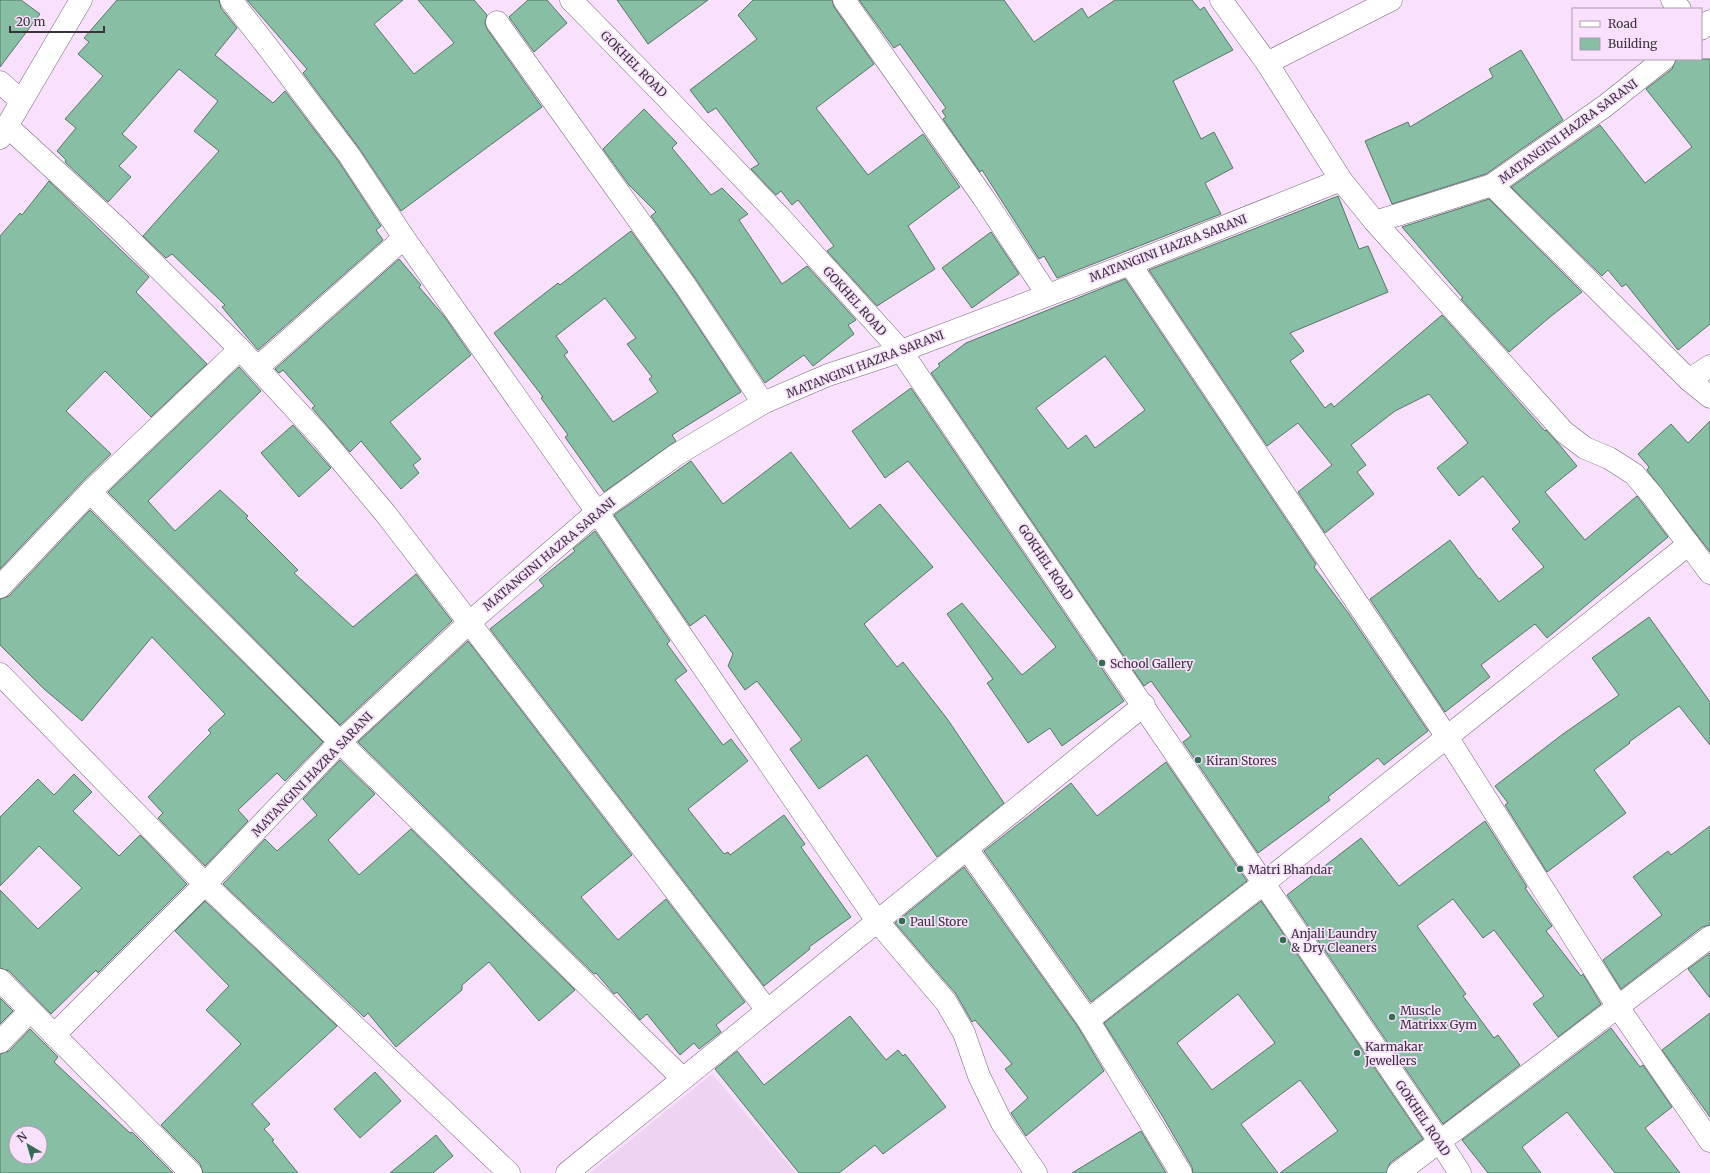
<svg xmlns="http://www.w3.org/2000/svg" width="1710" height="1173" viewBox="0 0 1710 1173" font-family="Merriweather,serif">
<rect width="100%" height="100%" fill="#f9e1fd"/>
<path fill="#efd3f3" d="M 712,1074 L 796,1173 L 590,1173 Z"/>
<g fill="#88bea4" stroke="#567666" fill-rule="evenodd">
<path d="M 0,0 L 21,0 L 40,14 L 0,67 Z"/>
<path d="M 117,0 L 219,0 L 221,8 L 237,28 L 215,55 L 273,103 L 285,91 L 339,162 L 381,226 L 376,230 L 383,240 L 258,350 L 222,307 L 225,305 L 172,254 L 166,258 L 143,236 L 219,151 L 194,131 L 218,101 L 179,69 L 122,134 L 137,147 L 119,166 L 131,177 L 108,202 L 65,162 L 66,160 L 57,151 L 76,128 L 65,119 L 103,76 L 78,54 L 89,42 L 84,38 Z"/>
<path d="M 247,0 L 403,0 L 374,24 L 414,74 L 454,43 L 418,0 L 474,0 L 487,15 L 485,23 L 487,29 L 542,107 L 401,211 L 359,148 L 303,73 L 307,69 Z"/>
<path d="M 528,0 L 547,0 L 567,23 L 534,52 L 509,17 Z"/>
<path d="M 617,0 L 708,0 L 648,44 Z"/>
<path d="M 753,0 L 832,0 L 834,7 L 874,64 L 816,108 L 868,175 L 923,134 L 960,187 L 908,226 L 935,269 L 877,306 L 827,251 L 834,246 L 798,200 L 792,205 L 781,191 L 776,195 L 751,169 L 759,164 L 716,108 L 708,113 L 690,90 L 757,39 L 738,15 Z"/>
<path d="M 859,0 L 1004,0 L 1034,42 L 1082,8 L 1088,18 L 1115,0 L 1192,0 L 1200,10 L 1204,7 L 1233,50 L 1173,81 L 1201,139 L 1214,132 L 1233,168 L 1205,183 L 1221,214 L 1057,278 L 1044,256 L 1039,259 L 982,170 L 980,172 L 943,119 L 946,117 L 942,111 L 946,108 L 900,44 L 894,48 Z"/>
<path d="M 1521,50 L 1563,120 L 1486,174 L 1392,204 L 1365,141 L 1408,122 L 1410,127 L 1493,77 L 1489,69 Z"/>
<path d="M 1676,59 L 1710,59 L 1710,324 L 1678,350 L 1626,284 L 1622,287 L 1608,270 L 1602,276 L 1511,187 L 1600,125 L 1645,183 L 1692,147 L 1646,89 L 1672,69 Z"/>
<path d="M 644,109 L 677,143 L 672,148 L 711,195 L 722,188 L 748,214 L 739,220 L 782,284 L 807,266 L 856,320 L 848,325 L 854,334 L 813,366 L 804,355 L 765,383 L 695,278 L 651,216 L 656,212 L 629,185 L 603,149 Z"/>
<path d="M 49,181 L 149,277 L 136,292 L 207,364 L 151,417 L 105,371 L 66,411 L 111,454 L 81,483 L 0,569 L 0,236 L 20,213 L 22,215 Z"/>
<path d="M 1338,196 L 1359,249 L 1368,246 L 1388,292 L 1290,333 L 1304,351 L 1290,361 L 1325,408 L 1331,403 L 1334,407 L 1442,315 L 1545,431 L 1546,430 L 1558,443 L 1577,466 L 1545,492 L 1585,540 L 1637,496 L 1668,537 L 1547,638 L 1535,624 L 1481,665 L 1490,677 L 1445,712 L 1370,599 L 1450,540 L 1479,579 L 1480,578 L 1499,602 L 1544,567 L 1512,529 L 1520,522 L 1483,476 L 1459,496 L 1437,468 L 1468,443 L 1429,394 L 1395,411 L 1351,445 L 1366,465 L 1357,472 L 1374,494 L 1325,533 L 1298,492 L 1332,465 L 1298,423 L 1267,446 L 1149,270 Z"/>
<path d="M 1489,199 L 1582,292 L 1550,317 L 1509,352 L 1461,299 L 1463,298 L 1402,227 Z"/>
<path d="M 631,231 L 675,292 L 741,392 L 672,435 L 676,441 L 604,492 L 565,437 L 568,435 L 541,398 L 543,397 L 494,333 L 558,283 L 560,285 ZM 605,298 L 636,338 L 627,344 L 652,377 L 649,379 L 658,392 L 613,422 L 564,355 L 568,352 L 556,336 Z"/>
<path d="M 991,232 L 1019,274 L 972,308 L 942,268 Z"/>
<path d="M 399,259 L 421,285 L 419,287 L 444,316 L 471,355 L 390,422 L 421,459 L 413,465 L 419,473 L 401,489 L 361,441 L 350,452 L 312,408 L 315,406 L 283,370 L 279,373 L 275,369 Z"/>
<path d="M 1125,279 L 1316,564 L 1314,567 L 1349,614 L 1428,731 L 1384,765 L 1378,758 L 1328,797 L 1330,800 L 1258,853 L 1183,742 L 1191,736 L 1151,681 L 1144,686 L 931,373 L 940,366 L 938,364 L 966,343 ZM 1105,356 L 1145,410 L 1095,448 L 1086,435 L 1068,449 L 1036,408 Z"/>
<path d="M 239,367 L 261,391 L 148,501 L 175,531 L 220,490 L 248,516 L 246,518 L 298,570 L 294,573 L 353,627 L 416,574 L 452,621 L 340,725 L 108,492 Z"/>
<path d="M 911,388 L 1124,701 L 1062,746 L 1050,728 L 1028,743 L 987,683 L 993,679 L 947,614 L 962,603 L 1022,675 L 1056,647 L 908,461 L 885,478 L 852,431 Z"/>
<path d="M 1710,421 L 1710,552 L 1647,470 L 1649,467 L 1638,454 L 1671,424 L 1688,443 Z"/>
<path d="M 293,425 L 331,468 L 299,497 L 261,453 Z"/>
<path d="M 791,452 L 850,529 L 880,504 L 933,567 L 864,624 L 897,667 L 903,662 L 948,720 L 1004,803 L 937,857 L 867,755 L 819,789 L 790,749 L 802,740 L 757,681 L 745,690 L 728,666 L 733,654 L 705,615 L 690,626 L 614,515 L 691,461 L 723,504 Z"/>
<path d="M 90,510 L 323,742 L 285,781 L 277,773 L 238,810 L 248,821 L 205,866 L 158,818 L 163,813 L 148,797 L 211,733 L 208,730 L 225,714 L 152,637 L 82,721 L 44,689 L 0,645 L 0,599 L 9,596 Z"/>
<path d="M 595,531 L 670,641 L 667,644 L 687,671 L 675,680 L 723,745 L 731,739 L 748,761 L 688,809 L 724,854 L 728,852 L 730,855 L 784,815 L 805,844 L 801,847 L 851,917 L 809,947 L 810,949 L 764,986 L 490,629 L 544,586 L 539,580 L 575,551 L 573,549 Z"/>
<path d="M 1649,617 L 1710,702 L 1710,745 L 1679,706 L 1629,742 L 1630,743 L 1594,770 L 1626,813 L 1547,872 L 1505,805 L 1508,803 L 1495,786 L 1563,734 L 1619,695 L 1592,658 Z"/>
<path d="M 468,641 L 632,855 L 581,897 L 618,940 L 666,899 L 745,1002 L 716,1025 L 721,1032 L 699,1049 L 694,1043 L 680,1055 L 647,1014 L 640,1020 L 617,992 L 614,994 L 596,973 L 594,974 L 358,742 Z"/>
<path d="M 340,760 L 375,794 L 328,840 L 359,875 L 411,829 L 575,990 L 539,1021 L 489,962 L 462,985 L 462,990 L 396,1047 L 368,1013 L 364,1017 L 223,884 L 265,839 L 277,851 L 317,815 L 303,799 Z"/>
<path d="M 1166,762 L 1247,881 L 1091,1002 L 984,851 L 1071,783 L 1097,816 Z"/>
<path d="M 74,774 L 92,792 L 73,811 L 119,856 L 140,835 L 187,884 L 98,973 L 96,970 L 51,1014 L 9,971 L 0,968 L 0,890 L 38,929 L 82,888 L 39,846 L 0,886 L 0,817 L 38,779 L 54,795 Z"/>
<path d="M 1485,821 L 1527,887 L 1525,888 L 1552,926 L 1546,931 L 1581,976 L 1583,974 L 1601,1004 L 1558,1037 L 1533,1004 L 1544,996 L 1494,930 L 1483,938 L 1453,899 L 1417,926 L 1466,994 L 1463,996 L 1494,1038 L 1498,1035 L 1520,1065 L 1443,1124 L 1287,895 L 1361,838 L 1399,886 Z"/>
<path d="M 1710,826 L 1710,925 L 1702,927 L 1621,989 L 1603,960 L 1662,915 L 1633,877 L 1668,851 L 1671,855 Z"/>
<path d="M 964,867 L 1078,1027 L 1104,1071 L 1026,1136 L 1011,1113 L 1028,1098 L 1005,1069 L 1012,1064 L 975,1020 L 972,1022 L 956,994 L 895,923 Z"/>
<path d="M 205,901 L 337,1026 L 252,1104 L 270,1124 L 264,1129 L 274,1140 L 272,1141 L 298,1173 L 203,1173 L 200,1164 L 161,1125 L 241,1044 L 206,1010 L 229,986 L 175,931 Z"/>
<path d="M 1261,901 L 1423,1139 L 1390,1163 L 1386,1173 L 1280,1173 L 1338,1131 L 1300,1080 L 1241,1124 L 1278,1173 L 1193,1173 L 1192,1167 L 1163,1117 L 1104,1023 ZM 1238,994 L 1275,1043 L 1212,1090 L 1177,1043 Z"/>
<path d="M 1710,953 L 1710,998 L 1688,969 Z"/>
<path d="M 0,998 L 13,1011 L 0,1024 Z"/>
<path d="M 1710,1013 L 1710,1117 L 1662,1050 Z"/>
<path d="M 850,1016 L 886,1060 L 898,1050 L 903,1056 L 905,1054 L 946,1107 L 883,1154 L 875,1145 L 839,1173 L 799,1173 L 715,1069 L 737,1051 L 764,1085 Z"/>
<path d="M 1611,1028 L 1640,1067 L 1643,1065 L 1672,1107 L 1645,1128 L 1680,1173 L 1615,1173 L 1567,1112 L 1522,1147 L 1541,1173 L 1488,1173 L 1462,1140 Z"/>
<path d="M 30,1029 L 58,1057 L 54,1062 L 130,1133 L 132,1132 L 173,1173 L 0,1173 L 0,1054 L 9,1051 ZM 16,1133 L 40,1133 L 40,1157 L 16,1157 Z"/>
<path d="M 375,1072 L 401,1101 L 360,1138 L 334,1109 Z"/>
<path d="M 1141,1131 L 1166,1173 L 1072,1173 Z"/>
<path d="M 436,1135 L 453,1156 L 433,1173 L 390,1173 Z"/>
</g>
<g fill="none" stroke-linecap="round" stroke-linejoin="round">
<g stroke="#79657c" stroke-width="23">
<g id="minor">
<path d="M 231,0 L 270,50 L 349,155 L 404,238 L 597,512 L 877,921 L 946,1002 L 964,1033 L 979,1076 L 1002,1123 L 1036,1173"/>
<path d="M 571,0 L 664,95 L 778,215 L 901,351 L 1440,1142 L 1460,1173"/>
<path d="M 844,0 L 983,197 L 1047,294"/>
<path d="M 1221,0 L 1267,63 L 1341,180 L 1375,222 L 1564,432 L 1585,448 L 1609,458 L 1634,474 L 1652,495 L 1710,573"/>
<path d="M 1672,0 L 1680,9"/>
<path d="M 497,22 L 685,285 L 763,403"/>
<path d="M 1701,29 L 1710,21"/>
<path d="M 1267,63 L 1391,0"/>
<path d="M 0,82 L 21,101"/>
<path d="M 0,138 L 81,0"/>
<path d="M 1492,185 L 1689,380 L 1710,397"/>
<path d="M 1375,222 L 1492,185 L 1605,106 L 1664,59"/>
<path d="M 1130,264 L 1447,737 L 1618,1007 L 1710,1141"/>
<path d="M 240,349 L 322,438 L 385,513 L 767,1010"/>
<path d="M 257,368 L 404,238"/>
<path d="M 1689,380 L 1710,366"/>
<path d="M 90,492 L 340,742 L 683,1079"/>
<path d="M 0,587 L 90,492 L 240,349 L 119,229 L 7,126"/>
<path d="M 0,674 L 205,884 L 509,1173"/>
<path d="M 967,849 L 1088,1020 L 1181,1173"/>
<path d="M 0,980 L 191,1173"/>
<path d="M 1088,1020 L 1264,883 L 1689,544"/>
<path d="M 54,1035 L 205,884 L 340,742 L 470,622 L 597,512 L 676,455 L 763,403 L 828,375 L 901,351 L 1130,264 L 1341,180"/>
<path d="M 0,1042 L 30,1011"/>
<path d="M 567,1173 L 1144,705"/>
<path d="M 1398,1173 L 1710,937"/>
</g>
</g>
<use href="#minor" stroke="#fff" stroke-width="22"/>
</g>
<g fill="#346c54" stroke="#f9e1fd" stroke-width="1.5">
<circle cx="1102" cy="663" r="4"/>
<circle cx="1198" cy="760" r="4"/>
<circle cx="1240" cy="869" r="4"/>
<circle cx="902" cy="921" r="4"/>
<circle cx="1283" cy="940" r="4"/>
<circle cx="1392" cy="1017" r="4"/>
<circle cx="1357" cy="1053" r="4"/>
</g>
<g text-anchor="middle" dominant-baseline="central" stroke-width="3.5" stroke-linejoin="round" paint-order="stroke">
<g font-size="12" fill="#3b323d" stroke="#f9e1fd">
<text transform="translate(634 64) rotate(45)">GOKHEL ROAD</text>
<text transform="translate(1568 131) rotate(-36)">MATANGINI HAZRA SARANI</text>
<text transform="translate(1168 248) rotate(-21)">MATANGINI HAZRA SARANI</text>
<text transform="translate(855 301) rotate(48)">GOKHEL ROAD</text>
<text transform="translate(865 364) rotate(-21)">MATANGINI HAZRA SARANI</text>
<text transform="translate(549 554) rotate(-40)">MATANGINI HAZRA SARANI</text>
<text transform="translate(1046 562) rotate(56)">GOKHEL ROAD</text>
<text transform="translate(312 774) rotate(-46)">MATANGINI HAZRA SARANI</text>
<text transform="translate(1423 1118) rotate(56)">GOKHEL ROAD</text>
</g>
<g font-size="12" fill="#3b323d" stroke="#f9e1fd" text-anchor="start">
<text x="1110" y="663">School Gallery</text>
<text x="1206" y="760">Kiran Stores</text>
<text x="1248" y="869">Matri Bhandar</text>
<text x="910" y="921">Paul Store</text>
<text x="1291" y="933">Anjali Laundry<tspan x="1291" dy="14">&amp; Dry Cleaners</tspan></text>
<text x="1400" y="1010">Muscle<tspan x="1400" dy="14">Matrixx Gym</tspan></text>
<text x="1365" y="1046">Karmakar<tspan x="1365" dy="14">Jewellers</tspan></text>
</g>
</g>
<rect x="1572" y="8" width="130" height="52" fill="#f9e1fd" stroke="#ad9bb0"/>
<rect x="1580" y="21" width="20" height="6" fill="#ffffff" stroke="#ad9bb0"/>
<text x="1608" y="28" font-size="12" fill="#3b323d">Road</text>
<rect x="1580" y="38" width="20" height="12" fill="#88bea4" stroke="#ad9bb0"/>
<text x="1608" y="48" font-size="12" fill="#3b323d">Building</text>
<g transform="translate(28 1145) rotate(322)"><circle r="19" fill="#f9e1fd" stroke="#ad9bb0"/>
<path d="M0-3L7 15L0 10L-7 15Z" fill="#346c54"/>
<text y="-6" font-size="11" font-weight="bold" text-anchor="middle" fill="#3b323d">N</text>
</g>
<path d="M10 26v6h94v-6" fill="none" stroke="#3b323d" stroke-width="2"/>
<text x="16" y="26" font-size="12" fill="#3b323d" stroke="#f9e1fd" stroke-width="3" paint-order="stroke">20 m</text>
</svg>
